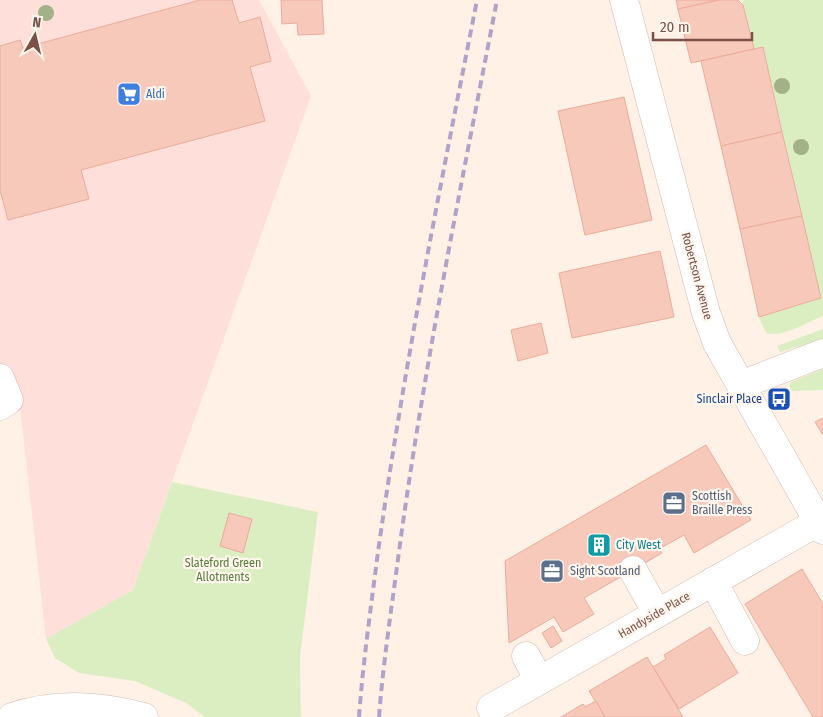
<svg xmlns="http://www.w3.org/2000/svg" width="823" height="717" viewBox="0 0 823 717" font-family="'Fira Sans Condensed',sans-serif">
<rect width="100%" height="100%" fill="#fff1e6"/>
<path fill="#ffdfd9" d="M 0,0 L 259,0 L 311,96 L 133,590 L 46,639 L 18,389 L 0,382 Z"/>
<g fill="#dbeec2">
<path d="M 744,0 L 823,0 L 823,316 C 807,322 784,338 766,333 L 759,317 L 821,298 L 763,48 L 754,49 L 742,3 Z"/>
<path d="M 823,329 L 823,339 L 780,352 L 777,346 Z"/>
<path d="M 823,369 L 823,390 L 793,391 C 789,388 789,386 791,382 Z"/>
<path d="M 172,482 L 318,512 L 300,657 L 301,717 L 205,717 L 186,703 L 135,681 L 79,673 L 55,658 L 46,639 L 133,590 Z"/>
</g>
<g fill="#f7c9ba" stroke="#ecab99">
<path d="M 200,0 L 232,0 L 239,23 L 260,17 L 271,61 L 250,67 L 265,121 L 81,170 L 89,199 L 8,220 L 0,190 L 0,46 L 20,40 L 23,48 Z"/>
<path d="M 281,0 L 322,0 L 324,34 L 298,35 L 297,23 L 282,24 Z"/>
<path d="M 676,0 L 719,0 L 678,9 Z"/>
<path d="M 719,0 L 738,0 L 743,5 L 754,49 L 691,63 L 678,9 Z"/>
<path d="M 763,47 L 782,132 L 721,146 L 701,61 Z"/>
<path d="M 624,97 L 652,220 L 585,235 L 558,111 Z"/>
<path d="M 782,132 L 802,216 L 740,229 L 721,146 Z"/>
<path d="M 802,216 L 821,298 L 759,317 L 740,229 Z"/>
<path d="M 660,251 L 674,317 L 572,338 L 559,273 Z"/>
<path d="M 541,323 L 548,353 L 518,361 L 511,330 Z"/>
<path d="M 823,418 L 823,435 L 815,422 Z"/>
<path d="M 706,445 L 751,520 L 694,553 L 684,535 L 659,549 L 662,553 L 584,598 L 594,614 L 563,632 L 554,617 L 509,643 L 505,561 Z"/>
<path d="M 229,513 L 252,519 L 243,553 L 220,546 Z"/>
<path d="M 802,569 L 823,604 L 823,717 L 813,717 L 745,604 Z"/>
<path d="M 553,626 L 562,641 L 551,648 L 542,633 Z"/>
<path d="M 710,627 L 738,673 L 679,709 L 653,667 L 666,659 L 664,655 Z"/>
<path d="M 647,657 L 683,717 L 605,717 L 589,691 Z"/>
<path d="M 596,701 L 605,717 L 561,717 L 583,704 L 585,707 Z"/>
</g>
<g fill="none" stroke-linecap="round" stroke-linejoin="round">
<g stroke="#d5b8ad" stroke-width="29">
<g id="minor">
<path d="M 624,0 L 706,313 L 717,343 L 823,530"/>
<path d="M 0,378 L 9,400 L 0,406"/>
<path d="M 741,385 L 823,353"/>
<path d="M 633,570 L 657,613"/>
<path d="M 713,581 L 745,641"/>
<path d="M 526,656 L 539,680"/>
<path d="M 491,708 L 818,522"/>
<path d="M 12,717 C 56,702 100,705 144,717"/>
</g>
</g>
<use href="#minor" stroke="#fff" stroke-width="28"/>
<g stroke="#b1a2ca" stroke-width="4" stroke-dasharray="8 5" stroke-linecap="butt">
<path d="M 359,717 C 363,662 371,607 378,552 C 404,366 441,183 477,0"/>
<path d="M 379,717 C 383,664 391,612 398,559 C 423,371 461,186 497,0"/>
</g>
</g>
<g fill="#a3b188">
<circle cx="46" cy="13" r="8"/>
<circle cx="782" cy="86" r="8"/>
<circle cx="801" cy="147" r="8"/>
</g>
<defs>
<g id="supermarket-square" transform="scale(1.25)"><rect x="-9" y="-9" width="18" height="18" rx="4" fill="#3f7fe0" stroke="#fff6ee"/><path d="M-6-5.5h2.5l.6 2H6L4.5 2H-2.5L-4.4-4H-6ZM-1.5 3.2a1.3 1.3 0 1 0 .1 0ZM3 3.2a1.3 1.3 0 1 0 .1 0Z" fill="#fff"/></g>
<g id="bus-square" transform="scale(1.25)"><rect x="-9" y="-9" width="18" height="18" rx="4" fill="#1a4fb4" stroke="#fff6ee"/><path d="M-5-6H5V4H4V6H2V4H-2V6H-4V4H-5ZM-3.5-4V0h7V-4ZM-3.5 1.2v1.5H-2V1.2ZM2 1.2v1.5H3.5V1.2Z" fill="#fff"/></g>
<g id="office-square" transform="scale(1.25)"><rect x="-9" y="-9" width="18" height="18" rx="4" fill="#5c6f8a" stroke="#fff6ee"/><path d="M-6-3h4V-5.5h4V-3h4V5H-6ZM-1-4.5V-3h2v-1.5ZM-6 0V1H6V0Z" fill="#fff"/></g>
<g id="building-square" transform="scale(1.25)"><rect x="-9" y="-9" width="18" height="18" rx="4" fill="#0f9aa8" stroke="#fff6ee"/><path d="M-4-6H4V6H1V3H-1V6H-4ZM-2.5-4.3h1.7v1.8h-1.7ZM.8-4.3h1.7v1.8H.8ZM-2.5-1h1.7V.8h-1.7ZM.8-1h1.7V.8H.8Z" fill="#fff"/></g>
</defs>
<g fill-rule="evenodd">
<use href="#supermarket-square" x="129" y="94"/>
<use href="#bus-square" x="779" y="399"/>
<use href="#office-square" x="674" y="503"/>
<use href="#building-square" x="599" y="545"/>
<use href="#office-square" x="552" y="571"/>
</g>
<g text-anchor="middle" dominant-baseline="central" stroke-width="4.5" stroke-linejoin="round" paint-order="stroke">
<g font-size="12" fill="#366cbe" stroke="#fff6ee" text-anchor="start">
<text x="146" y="94">Aldi</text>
</g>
<g font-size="12" fill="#7b5147" stroke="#fff6ee">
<text transform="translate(697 276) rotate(75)">Robertson Avenue</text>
<text transform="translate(654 615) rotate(-30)">Handyside Place</text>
</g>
<g font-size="12" fill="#164399" stroke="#fff6ee" text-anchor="end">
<text x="762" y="399">Sinclair Place</text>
</g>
<g font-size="12" fill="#4e5e75" stroke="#fff6ee" text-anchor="start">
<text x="692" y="496">Scottish<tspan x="692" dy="14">Braille Press</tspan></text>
<text x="570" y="571">Sight Scotland</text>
</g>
<g font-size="12" fill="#0d838f" stroke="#fff6ee" text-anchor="start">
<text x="616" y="545">City West</text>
</g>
<g font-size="12" fill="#587c3b" stroke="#fff6ee">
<text x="223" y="563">Slateford Green<tspan x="223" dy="14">Allotments</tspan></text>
</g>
</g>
<g transform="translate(35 35) rotate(8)" stroke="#fff6ee" stroke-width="4" paint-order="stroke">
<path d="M0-4L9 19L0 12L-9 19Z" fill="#7b5147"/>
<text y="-8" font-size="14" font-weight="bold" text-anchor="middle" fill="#7b5147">N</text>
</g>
<path d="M653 32v8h99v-8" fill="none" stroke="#7b5147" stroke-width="2.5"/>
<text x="660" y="32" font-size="15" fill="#7b5147" stroke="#fff6ee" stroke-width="4" paint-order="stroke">20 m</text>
</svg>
